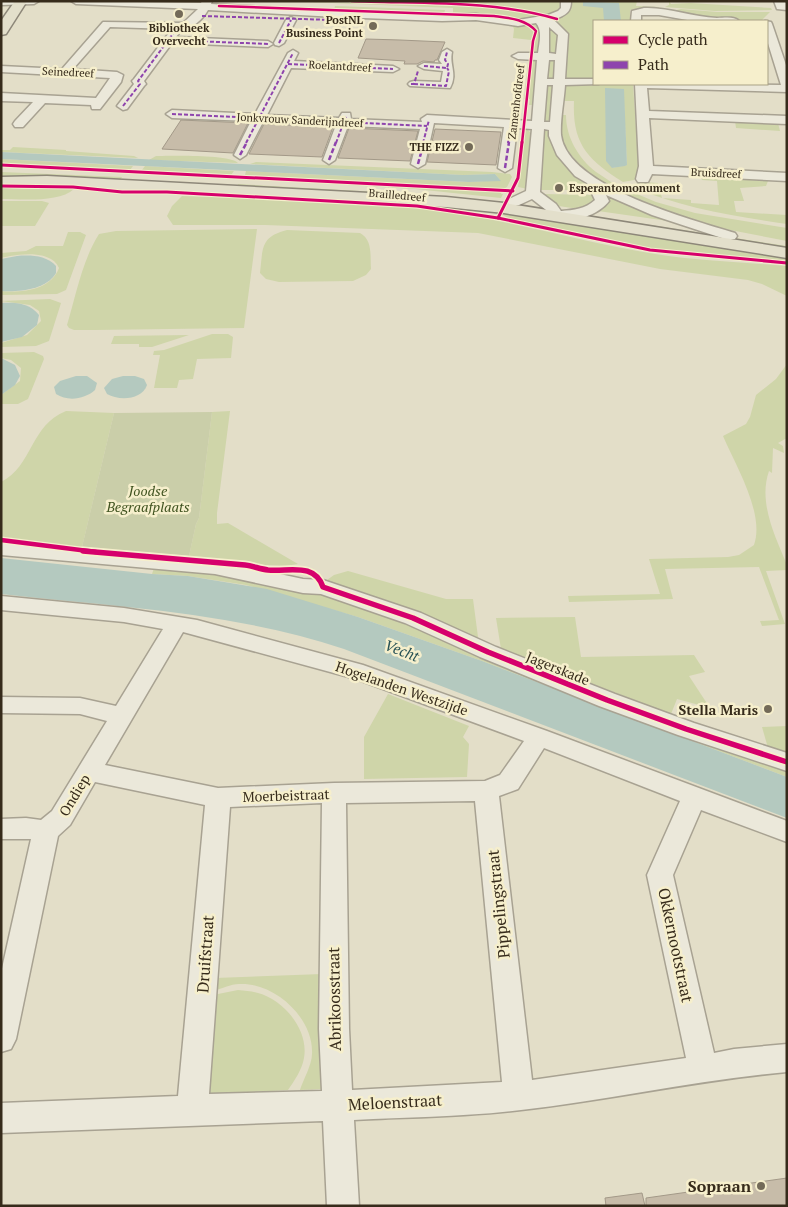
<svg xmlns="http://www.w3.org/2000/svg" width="788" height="1207" viewBox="0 0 788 1207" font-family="'PT Serif',serif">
<rect width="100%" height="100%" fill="#e3dec8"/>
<g fill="#cfd5a9" fill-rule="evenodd">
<path d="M 284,1 L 459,6 L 460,1 L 637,1 L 636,6 L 659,7 L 659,9 L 630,10 L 630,21 L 594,21 L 594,84 L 633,84 L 639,173 L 634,180 L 623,182 C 588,160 572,144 574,101 L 554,101 L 552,120 L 539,122 L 541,100 L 534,100 L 532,105 L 529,105 L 530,99 L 524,99 L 531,40 L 513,38 L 514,29 L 512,24 L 528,23 L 501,16 L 453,14 L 453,8 ZM 624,104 L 627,165 L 612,168 Z"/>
<path d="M 669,1 L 671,4 L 690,3 L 771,8 L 772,10 L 715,11 L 665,7 L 669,5 Z"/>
<path d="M 335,6 L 445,10 L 444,14 L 334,10 Z"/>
<path d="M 681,9 L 717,12 L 770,12 L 761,21 L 708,19 L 668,12 Z"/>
<path d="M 562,115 L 566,115 C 566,137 578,158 596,172 C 602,176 609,180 615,185 L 607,187 L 581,168 L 567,149 L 562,146 L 558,124 Z"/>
<path d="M 735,121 L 778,123 L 780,131 L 736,128 Z"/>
<path d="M 539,127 L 550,129 C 559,164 565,168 593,190 L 540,190 Z"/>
<path d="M 526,128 L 532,134 L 528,189 L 518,187 Z"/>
<path d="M 13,147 L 66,150 L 66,151 L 134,156 L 138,158 L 1,152 L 1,150 L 10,150 Z"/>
<path d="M 156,156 C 171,156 229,154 238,163 L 149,160 Z"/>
<path d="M 1,159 L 133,166 L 130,170 L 1,163 Z"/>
<path d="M 256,162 L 492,172 L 510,174 L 512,177 L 507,187 L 503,189 L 245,175 L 246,171 L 469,182 L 500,180 L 495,174 L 463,175 L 250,164 Z"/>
<path d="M 145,166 L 234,171 L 231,175 L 142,170 Z"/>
<path d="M 1,172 L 122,177 L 119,182 L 1,179 Z"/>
<path d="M 691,175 L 708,176 L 709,178 L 768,181 L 766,186 L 740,188 L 744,201 L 734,201 L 736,212 L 787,215 L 787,224 C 733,216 681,208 630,186 L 642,182 L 658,183 L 662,198 L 691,200 L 691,203 L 719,205 L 717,181 L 702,180 L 701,177 L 691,177 Z"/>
<path d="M 247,179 L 502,192 L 501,194 L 503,194 L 501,198 L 415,189 Z"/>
<path d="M 238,184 L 413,194 L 499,202 L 498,204 L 237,188 Z"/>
<path d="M 1,188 L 74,189 C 59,203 21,199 1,199 Z"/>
<path d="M 620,189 L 625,189 L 656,202 L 695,213 L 787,228 L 787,241 L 699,224 L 614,191 Z"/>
<path d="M 542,194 L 596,195 L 598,200 L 585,210 L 552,205 Z"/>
<path d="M 604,194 L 682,223 L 598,211 L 606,203 Z"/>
<path d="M 182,196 C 270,199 359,200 447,212 C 517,222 585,243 655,254 C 699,261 743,262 787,266 L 787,296 L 762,284 L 748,280 L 660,269 L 478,233 L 265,225 L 173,225 L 167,216 L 172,206 Z"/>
<path d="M 1,201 L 42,201 L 49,203 L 35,226 L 1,226 Z"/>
<path d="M 504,212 L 787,256 L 787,262 L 656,249 L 508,218 L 503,215 Z"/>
<path d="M 586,215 L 787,246 L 787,249 L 570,216 Z"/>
<path d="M 257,229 L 244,328 L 94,330 L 74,330 L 69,328 L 67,325 C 76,295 82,261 99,234 L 116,231 Z"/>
<path d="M 287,230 L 360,233 C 373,240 370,256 371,269 L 366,275 L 353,281 L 279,282 L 266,279 L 260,273 C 263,248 260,237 287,230 Z"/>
<path d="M 68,232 L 80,232 L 86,235 L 66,290 L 57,294 L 1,295 L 1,291 C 22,293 51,290 59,268 C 51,249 17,254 1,258 L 1,253 L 26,251 L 36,246 L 63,246 Z"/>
<path d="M 50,299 L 61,303 L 49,341 L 36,346 L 1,347 L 1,343 L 27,335 L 41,321 L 39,311 L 30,305 L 1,301 Z"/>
<path d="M 212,334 L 228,334 L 233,337 L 231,358 L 197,359 L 193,379 L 179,380 L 177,388 L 154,388 L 160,355 L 153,355 L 154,351 L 164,350 Z"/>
<path d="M 189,335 L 152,347 L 139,347 L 139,344 L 111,344 L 114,336 Z"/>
<path d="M 34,352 L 43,356 L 44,359 L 28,399 L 18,404 L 1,404 L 1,395 L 20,381 L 21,368 L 11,360 L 1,358 L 1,353 Z"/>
<path d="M 787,364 L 787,438 L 778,443 L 783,446 L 784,453 L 773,448 L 772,473 L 769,471 C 758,502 775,536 787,565 L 787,570 L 766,571 L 785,624 L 762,626 L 760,621 L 779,620 L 759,567 L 665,569 L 673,599 L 569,602 L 568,596 L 660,594 L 649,559 L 728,557 L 739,555 L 754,545 C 765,514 736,466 723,436 L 746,424 L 750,417 L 756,395 L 776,379 Z"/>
<path d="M 66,411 L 114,413 L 82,547 L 1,538 L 1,482 C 33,466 30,425 66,411 Z"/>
<path d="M 230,411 L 217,513 L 217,524 L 228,523 L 298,564 L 285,566 L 265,565 L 189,556 L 196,524 L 199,518 L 212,412 Z"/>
<path d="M 155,565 L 184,567 L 277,584 L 291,591 L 342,597 L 787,766 L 787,777 L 482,661 L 358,617 L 246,585 L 188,576 L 152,574 Z"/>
<path d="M 348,571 L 446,599 L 473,599 L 478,637 L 475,638 L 406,607 L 333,583 L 327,580 L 334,575 Z"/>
<path d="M 575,617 L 581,657 L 694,655 L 705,672 L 689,676 L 710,708 L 677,699 L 671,714 L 501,649 L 496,618 Z"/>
<path d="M 388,694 L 469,726 L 463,737 L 469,744 L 467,777 L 364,779 L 364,737 Z"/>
<path d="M 787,726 L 787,753 L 768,748 L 762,727 Z"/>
<path d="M 322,974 L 322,1089 L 300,1090 C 303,1080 312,1065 312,1054 C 314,1018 274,982 239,984 C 231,984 221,989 213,991 L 215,978 Z"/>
<path d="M 238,990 C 245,991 252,991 258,993 C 284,1000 309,1030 304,1058 C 302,1070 294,1081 288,1090 L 206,1095 L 213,995 Z"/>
</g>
<path fill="#cacea9" d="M 212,412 L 199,518 L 196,524 L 189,556 L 82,547 L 114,413 Z"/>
<g fill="#b4c9bf">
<path d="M 583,1 L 619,3 L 621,21 L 604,21 L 603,8 L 583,6 Z"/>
<path d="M 605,88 L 624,89 L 627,165 L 625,166 L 612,168 L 606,161 Z"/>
<path d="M 1,152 L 463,175 L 495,174 L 501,181 L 469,182 L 1,159 Z"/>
<path d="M 17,256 C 30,255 46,255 56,266 L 56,273 C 46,290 19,292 1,291 L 1,259 Z"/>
<path d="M 1,303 C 15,302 30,303 39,315 L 37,325 L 22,337 L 1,342 Z"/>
<path d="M 1,358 L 15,365 L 20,376 L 15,385 L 1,395 Z"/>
<path d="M 76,376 L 87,376 L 97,383 L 95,390 C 85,399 68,402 56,394 L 54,387 L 60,381 Z"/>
<path d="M 123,376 L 135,376 L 144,379 L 147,385 C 142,400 119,401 107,394 L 104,388 L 112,379 Z"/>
<path d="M 1,558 L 152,574 L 188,576 L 267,589 L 358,617 L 482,661 L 787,777 L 787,818 L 344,649 C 233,612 117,607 1,594 Z"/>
</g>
<g fill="#c7bca9" stroke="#a39988">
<path d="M 366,39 L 400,40 L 445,42 L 437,60 L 435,60 L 434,62 L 423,61 L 417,64 L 404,64 L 405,61 L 358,58 Z"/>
<path d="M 181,120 L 248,123 L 233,153 L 162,149 Z"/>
<path d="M 264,124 L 333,127 L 322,157 L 249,154 Z"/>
<path d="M 349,128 L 418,131 L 410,161 L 338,158 Z"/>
<path d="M 435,129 L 501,132 L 496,165 L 427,162 Z"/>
<path d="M 787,1178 L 787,1206 L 646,1206 L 646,1198 Z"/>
<path d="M 642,1193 L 645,1206 L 606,1206 L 605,1198 Z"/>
</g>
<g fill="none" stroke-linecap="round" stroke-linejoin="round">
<g stroke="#a8a292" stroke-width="3">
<g id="minor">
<path d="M 1,1 L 39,1 L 34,4 L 1,5 Z"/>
<path d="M 71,1 L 201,3 L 202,1 L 212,1 L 211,4 L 336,11 L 442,15 L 476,14 L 518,20 L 548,15 L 558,11 L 561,8 L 561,1 L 571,1 C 571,14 564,15 554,20 L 568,34 L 565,79 L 594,79 L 594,84 L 599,84 L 565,85 C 564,101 560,120 561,135 C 567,187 693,220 735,233 L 737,236 L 735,239 L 725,239 L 652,215 L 606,195 L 609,201 C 598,216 570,224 552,219 L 546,210 L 532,199 L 519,205 L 509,205 L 507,202 L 509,199 L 526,191 L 532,129 L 517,128 L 512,168 L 505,172 L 498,168 L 504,127 L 434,123 L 425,164 L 418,168 L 411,164 L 420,129 L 348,126 L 335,160 L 329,164 L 323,160 L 336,125 L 263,122 L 246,155 L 240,159 L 234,155 L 251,121 L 172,118 L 166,114 L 172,110 L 255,114 L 288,53 L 293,50 L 298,53 L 294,61 L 393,66 L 399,69 L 393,72 L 291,68 L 267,115 L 339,118 L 342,113 L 350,113 L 351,119 L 422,122 L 421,119 L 427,115 L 532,121 L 537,60 L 518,59 L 512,56 L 518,53 L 538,53 C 539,44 543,31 536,23 L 518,26 L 476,20 L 442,21 L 336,17 L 208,10 C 203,19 192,29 182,29 L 176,37 L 268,41 L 273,44 L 268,47 L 172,43 L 144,81 L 146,84 L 144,86 L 127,109 L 123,110 L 117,106 L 134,84 L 132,81 L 134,79 L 172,29 L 110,27 L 73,69 L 117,72 L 123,75 L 121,82 L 100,109 L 92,109 L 91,105 L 45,103 L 23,127 L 15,127 L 13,124 L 15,121 L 33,102 L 1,101 L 1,93 L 96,98 L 110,78 L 1,72 L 1,66 L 62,69 L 103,22 L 183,23 L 198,9 L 76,4 ZM 549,27 L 558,35 L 556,54 L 549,53 ZM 549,60 L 555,60 L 554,79 L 547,79 ZM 547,85 L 553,85 L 550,122 L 544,122 ZM 544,129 L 549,130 L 549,136 L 557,155 L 575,176 L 587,183 L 595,200 C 585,209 574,210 561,211 L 556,204 L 540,192 Z"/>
<path d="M 774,1 L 784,1 L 787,4 L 787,10 L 777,9 Z"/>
<path d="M 644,8 C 669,7 692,17 717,18 C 724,18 734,16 739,21 L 693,21 L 659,15 L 641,15 L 641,21 L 631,21 L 632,11 Z"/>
<path d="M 291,17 L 296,20 L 284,43 L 279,46 L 275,45 L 274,43 L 286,20 Z"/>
<path d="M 765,21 L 771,22 L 772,24 L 787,68 L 787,92 L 647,88 L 649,111 L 787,116 L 787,124 L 649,118 L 653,166 L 787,173 L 787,181 L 652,174 L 648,182 L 638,182 L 636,179 L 639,166 L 635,84 L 781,85 L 767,40 Z"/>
<path d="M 447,49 L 452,52 C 449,65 458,74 450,88 L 410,86 L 408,84 L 410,82 L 414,81 L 441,82 L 443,71 L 424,69 L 418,66 L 424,63 L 442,64 L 439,60 L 442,52 Z"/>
<path d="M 1,543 L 215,560 L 303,579 L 323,580 L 421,613 L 496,647 L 615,694 L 694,723 L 787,753 L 787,771 L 678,735 L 599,706 L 480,657 L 405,623 L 321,594 L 303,593 L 215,574 L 1,555 Z"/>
<path d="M 1,596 L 124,608 L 197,620 L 363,665 L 547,731 L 787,821 L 787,842 L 701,810 L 673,875 L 714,1053 L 734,1049 L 787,1044 L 787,1072 C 698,1080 610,1100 521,1110 C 466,1117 409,1117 354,1120 L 359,1206 L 327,1206 L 323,1121 L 1,1133 L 1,1103 L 178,1096 L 205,805 L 95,782 L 70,825 L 58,836 L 16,1039 L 11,1049 L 1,1052 L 1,973 L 31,839 L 1,839 L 1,819 L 26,818 L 41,820 L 52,811 L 107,721 L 80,714 L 1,713 L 1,697 L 80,698 L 116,706 L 163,629 L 124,622 L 1,610 ZM 183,632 L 356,679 L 524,741 L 500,775 L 485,781 L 334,783 L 218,788 L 105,765 ZM 544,748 L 680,801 L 647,875 L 686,1058 L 532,1080 L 499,796 L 518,789 ZM 475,801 L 502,1082 L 352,1090 L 349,1029 L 346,803 ZM 322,803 L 319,1029 L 322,1091 L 209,1094 L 230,807 Z"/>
</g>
</g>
<g stroke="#8d8779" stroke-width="3">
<g id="major">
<path d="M 15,1 L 27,1 L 6,34 L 1,35 L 1,21 Z"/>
<path d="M 47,176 L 446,197 L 504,203 L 787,248 L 787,258 L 504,213 L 446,207 L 47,186 L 1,187 L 1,177 Z"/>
</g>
</g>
<use href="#minor" fill="#ebe8da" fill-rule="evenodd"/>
<use href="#major" fill="#e3dfcb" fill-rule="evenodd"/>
<g stroke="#8e44ad" stroke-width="2" stroke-dasharray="4 2" stroke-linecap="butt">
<path d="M 202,16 L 333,20"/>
<path d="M 168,40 L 268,44"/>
<path d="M 279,43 L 291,20"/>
<path d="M 288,64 L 393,69"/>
<path d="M 424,66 L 447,68 L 448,64 L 445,60 L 447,52"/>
<path d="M 411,84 L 414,84 L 418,71"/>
<path d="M 414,84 L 446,86 L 449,71 L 447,68"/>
<path d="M 123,106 L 140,84 L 138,81 L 178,27"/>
<path d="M 172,114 L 427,126"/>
<path d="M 246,143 L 293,53"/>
<path d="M 336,143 L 346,116"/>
<path d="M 423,143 L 429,120"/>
<path d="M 508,143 L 511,124"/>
</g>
<g stroke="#8e44ad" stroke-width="2.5" stroke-dasharray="5 2.5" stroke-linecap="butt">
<path d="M 240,155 L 247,142"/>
<path d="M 329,160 L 336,142"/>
<path d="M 418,164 L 424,142"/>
<path d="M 505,168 L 509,142"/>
</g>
<g stroke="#f6efcc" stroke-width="4.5">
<g id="cycleway-far3">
<path d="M 351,1 C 418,4 493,0 557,19"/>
<path d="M 219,6 L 494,16 C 509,18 525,19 536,31 L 533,41 L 522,143"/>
</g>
</g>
<g stroke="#f6efcc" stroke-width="5">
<g id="cycleway-far2">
<path d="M 1,165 L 513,191"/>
<path d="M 1,186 L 73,187 L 122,192 L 167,192 L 417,206 L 498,218 L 650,250 L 787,263"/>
<path d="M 498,218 L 518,178 L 522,142"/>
</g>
</g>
<g stroke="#f6efcc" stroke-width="7">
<path id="cycleway-far1" d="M 1,540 L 96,552"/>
</g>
<g stroke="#f6efcc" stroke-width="9">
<path id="cycleway" d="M 83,551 L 245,565 C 253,566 260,569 268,570 C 289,572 314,562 323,587 L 413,618 L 488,652 L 607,700 L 686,729 L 787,762"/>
</g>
<use href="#cycleway-far3" stroke="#d6006c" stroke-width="2.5"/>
<use href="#cycleway-far2" stroke="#d6006c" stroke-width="3"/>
<use href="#cycleway-far1" stroke="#d6006c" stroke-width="4.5"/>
<use href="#cycleway" stroke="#d6006c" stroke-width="5.5"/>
</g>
<g fill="#736a58" stroke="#f6efcc" stroke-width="2">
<circle cx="179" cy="14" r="5"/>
<circle cx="373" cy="26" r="5"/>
<circle cx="469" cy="147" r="5"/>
<circle cx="559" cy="188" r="5"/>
<circle cx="768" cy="709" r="5"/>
<circle cx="761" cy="1186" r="5"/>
</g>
<g text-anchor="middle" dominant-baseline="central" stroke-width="5" stroke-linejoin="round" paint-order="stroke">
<g font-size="11" font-weight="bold" fill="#362b1b" stroke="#f6efcc" text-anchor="end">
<text x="363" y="20">PostNL<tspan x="363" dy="13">Business Point</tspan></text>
<text x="179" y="28" text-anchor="middle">Bibliotheek<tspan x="179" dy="13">Overvecht</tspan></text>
<text x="459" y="147">THE FIZZ</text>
<text x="569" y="188" text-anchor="start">Esperantomonument</text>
</g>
<g font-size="11" fill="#362b1b" stroke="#f6efcc">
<text transform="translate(340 66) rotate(3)">Roelantdreef</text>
<text transform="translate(68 72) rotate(3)">Seinedreef</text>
<text transform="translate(516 102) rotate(-83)">Zamenhofdreef</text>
<text transform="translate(300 120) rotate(3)">Jonkvrouw Sanderijndreef</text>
<text transform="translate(716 173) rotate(3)">Bruisdreef</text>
<text transform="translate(397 195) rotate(5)">Brailledreef</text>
</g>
<g font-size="14" font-style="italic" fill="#405320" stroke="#f6efcc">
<text x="148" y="490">Joodse<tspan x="148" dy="16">Begraafplaats</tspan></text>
</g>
<g font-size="14" fill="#362b1b" stroke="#f6efcc">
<text transform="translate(558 668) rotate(22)">Jagerskade</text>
<text transform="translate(402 688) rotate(19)">Hogelanden Westzijde</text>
<text transform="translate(74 795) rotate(-59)">Ondiep</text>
<text transform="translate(286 795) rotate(-2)">Moerbeistraat</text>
</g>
<g font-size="14" font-weight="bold" fill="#362b1b" stroke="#f6efcc" text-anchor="end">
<text x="758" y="709">Stella Maris</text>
</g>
<g font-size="15" font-style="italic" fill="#295356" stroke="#f6efcc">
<text transform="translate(402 650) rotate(21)">Vecht</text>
</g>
<g font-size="16" fill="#362b1b" stroke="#f6efcc">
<text transform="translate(498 904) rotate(-96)">Pippelingstraat</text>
<text transform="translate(676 945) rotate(78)">Okkernootstraat</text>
<text transform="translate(205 954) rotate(-86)">Druifstraat</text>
<text transform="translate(334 999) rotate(-91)">Abrikoosstraat</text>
<text transform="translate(395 1102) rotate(-3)">Meloenstraat</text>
</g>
<g font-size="16" font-weight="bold" fill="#362b1b" stroke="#f6efcc" text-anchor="end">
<text x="751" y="1186">Sopraan</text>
</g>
</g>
<rect width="788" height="1207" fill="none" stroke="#362b1b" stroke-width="5"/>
<rect x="593" y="20" width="175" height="65" fill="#f6efcc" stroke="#a9a185"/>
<rect x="603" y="36" width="25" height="8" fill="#d6006c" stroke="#a9a185"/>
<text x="638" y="45" font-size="15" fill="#362b1b">Cycle path</text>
<rect x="603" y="61" width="25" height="8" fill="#8e44ad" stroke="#a9a185"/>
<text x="638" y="70" font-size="15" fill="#362b1b">Path</text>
</svg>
